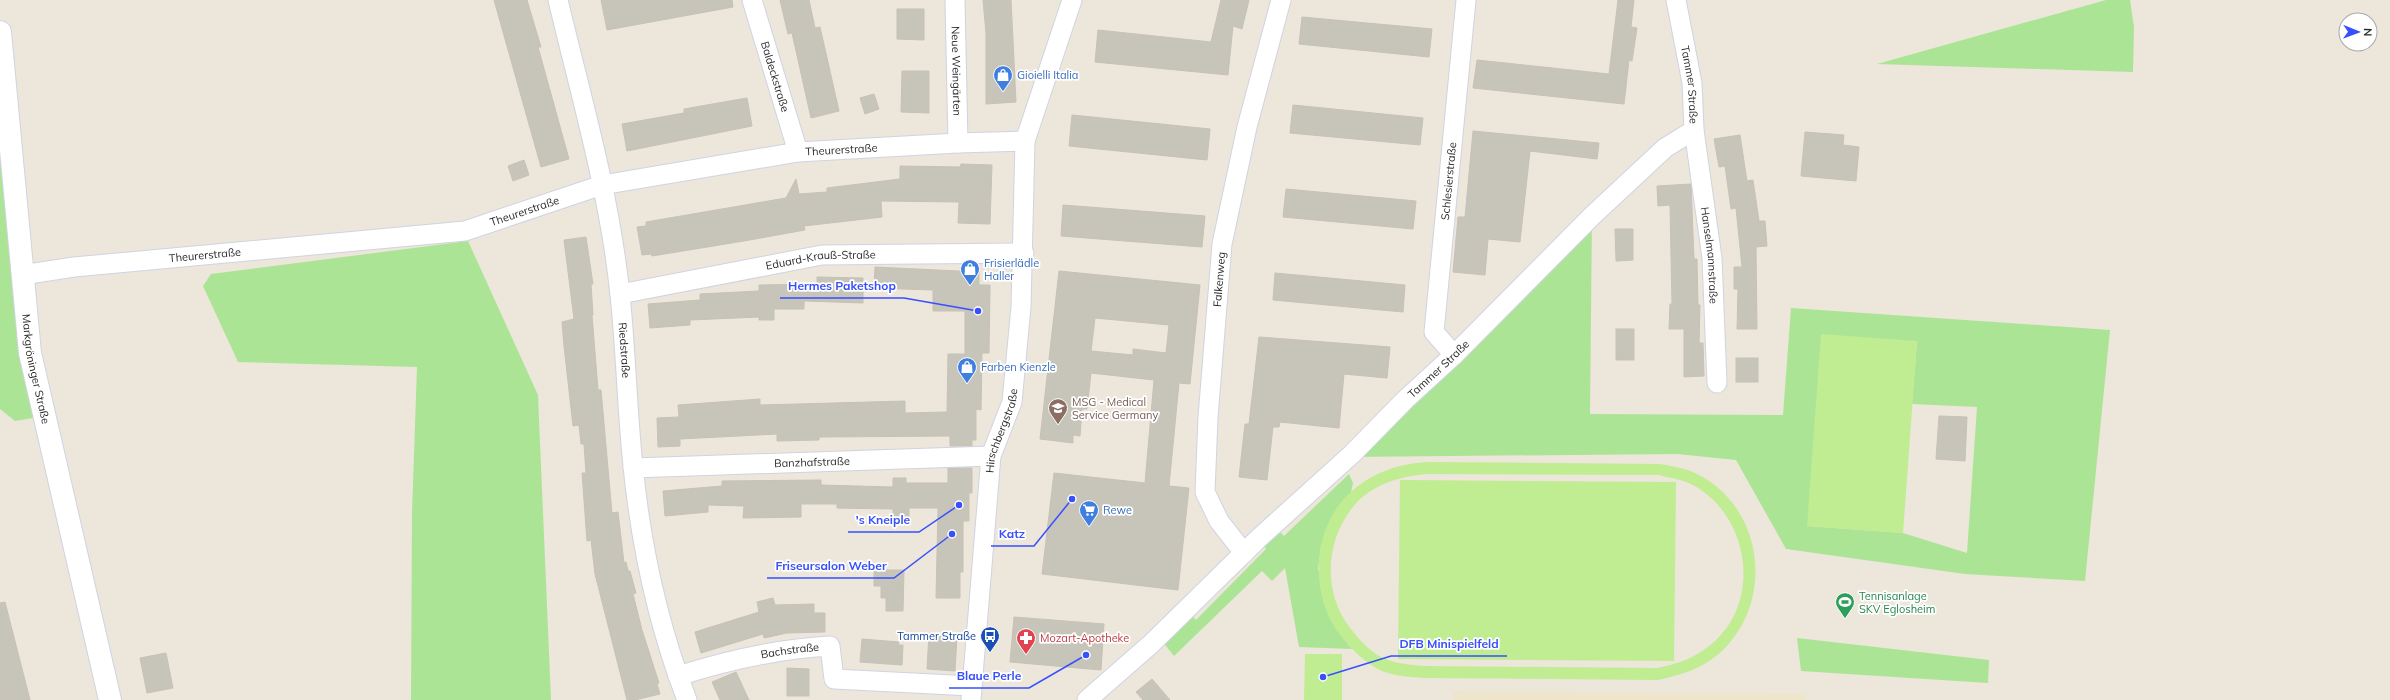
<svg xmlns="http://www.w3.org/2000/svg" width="2390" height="700" viewBox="0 0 2390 700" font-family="Mulish,sans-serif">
<rect width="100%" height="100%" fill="#ece6db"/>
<path fill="#eee5ca" d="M 1454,691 L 1804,694 L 1805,700 L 1453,700 Z"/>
<g fill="#ace496" fill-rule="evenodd">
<path d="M 2106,0 L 2130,0 L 2134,27 L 2133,72 L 1877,64 Z"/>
<path d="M 0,32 L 45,416 L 15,421 L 0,409 Z"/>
<path d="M 1592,216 L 1590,414 L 1783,415 L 1791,308 L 2110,330 L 2085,581 L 1965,574 L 1786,549 L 1736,460 L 1677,454 L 1347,457 ZM 1917,341 L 1912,404 L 1977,407 L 1967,553 L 1903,533 L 1807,526 Z"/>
<path d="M 468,241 L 538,395 L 551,700 L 411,700 L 412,513 L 417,367 L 238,362 L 203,286 L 211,274 Z"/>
<path d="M 1349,474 L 1353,483 L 1351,492 L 1338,508 L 1329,526 L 1321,546 L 1318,569 L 1348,645 L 1353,649 L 1299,647 L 1285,568 L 1272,581 L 1262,571 L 1174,656 L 1158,636 L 1186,608 L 1196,620 L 1266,549 L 1259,538 L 1273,525 L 1284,536 Z"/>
<path d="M 1797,638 L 1989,660 L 1988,683 L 1801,671 Z"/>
</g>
<g fill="#c0ec92" fill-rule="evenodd">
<path d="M 1821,334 L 1917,341 L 1903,533 L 1807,526 Z"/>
<path d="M 1427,462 L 1660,464 C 1672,466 1684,468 1695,473 C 1763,505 1775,598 1724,649 C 1706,667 1682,675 1658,680 L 1424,678 C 1410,677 1395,676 1382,671 C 1365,663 1351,649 1340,635 C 1309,595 1311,526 1352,491 C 1374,472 1398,464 1427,462 ZM 1427,474 L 1659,475 C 1669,478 1681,479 1691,484 C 1748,513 1763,598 1714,642 C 1697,657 1679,664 1657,668 L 1424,666 C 1412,665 1400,664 1388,660 C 1373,655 1360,641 1351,629 C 1321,592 1325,536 1358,501 C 1377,483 1402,476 1427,474 Z"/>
<path d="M 1400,480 L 1676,482 L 1674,661 L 1398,659 Z"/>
<path d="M 1305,654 L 1342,654 L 1342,700 L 1304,700 Z"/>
</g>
<g fill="#c7c4ba" stroke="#c7c2b5" fill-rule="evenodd">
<path d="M 494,0 L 527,0 L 541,47 L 538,47 L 569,159 L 541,167 Z"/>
<path d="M 601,0 L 732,0 L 733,7 L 607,30 Z"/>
<path d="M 780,0 L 809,0 L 815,28 L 820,27 L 839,111 L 811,118 L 792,33 L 788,34 Z"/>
<path d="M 983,0 L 1011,0 L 1016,102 L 986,104 L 986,33 Z"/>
<path d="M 1221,0 L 1249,0 L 1242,29 L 1233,26 L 1228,75 L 1095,62 L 1098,30 L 1211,42 Z"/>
<path d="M 1618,0 L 1634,0 L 1631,27 L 1637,28 L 1632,61 L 1629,60 L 1624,104 L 1473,88 L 1477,60 L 1609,74 Z"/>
<path d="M 897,9 L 924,9 L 924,40 L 897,39 Z"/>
<path d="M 1302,17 L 1432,29 L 1429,57 L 1299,44 Z"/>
<path d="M 902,71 L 929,71 L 929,113 L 901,112 Z"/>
<path d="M 874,94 L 879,109 L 865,114 L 860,98 Z"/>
<path d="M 747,98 L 752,126 L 627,151 L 622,124 L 684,113 L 684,109 Z"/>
<path d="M 1293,105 L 1423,118 L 1420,145 L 1290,133 Z"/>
<path d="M 1072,115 L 1210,129 L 1207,160 L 1069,146 Z"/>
<path d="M 1473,131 L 1599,143 L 1597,159 L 1530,151 L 1520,242 L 1488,239 L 1485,275 L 1453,272 L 1458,217 L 1465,217 Z"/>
<path d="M 1805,132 L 1844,135 L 1843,145 L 1859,147 L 1856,181 L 1801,176 Z"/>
<path d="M 1740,135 L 1747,181 L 1753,180 L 1759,221 L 1765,221 L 1767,246 L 1756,247 L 1757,329 L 1737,329 L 1738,289 L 1734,289 L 1734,267 L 1742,267 L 1736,208 L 1731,209 L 1725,166 L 1719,167 L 1714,139 Z"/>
<path d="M 524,160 L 529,175 L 513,181 L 508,166 Z"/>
<path d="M 961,164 L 992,165 L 990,224 L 958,223 L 959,202 L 881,201 L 882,217 L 804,226 L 805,230 L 744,241 L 652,256 L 651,254 L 642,255 L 637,227 L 646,226 L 646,222 L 786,198 L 796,179 L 799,194 L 827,192 L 827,188 L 900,179 L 900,166 L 960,167 Z"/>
<path d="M 1691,184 L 1694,259 L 1697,259 L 1698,305 L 1700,305 L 1699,343 L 1703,343 L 1704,376 L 1684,377 L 1684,329 L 1669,329 L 1670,304 L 1672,304 L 1670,205 L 1658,206 L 1657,186 Z"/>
<path d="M 1286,189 L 1416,201 L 1413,229 L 1283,217 Z"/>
<path d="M 1063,205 L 1205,216 L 1202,247 L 1061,236 Z"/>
<path d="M 1615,229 L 1633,229 L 1633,260 L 1616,261 Z"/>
<path d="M 586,237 L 593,284 L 591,284 L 593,315 L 592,315 L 598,390 L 601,390 L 612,513 L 618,512 L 624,563 L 626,562 L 628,571 L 630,571 L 636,593 L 633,594 L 642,630 L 659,683 L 657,684 L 660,694 L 635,700 L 627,700 L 595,574 L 591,540 L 587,541 L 582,473 L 586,473 L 584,444 L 581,444 L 579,425 L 573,426 L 564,346 L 562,322 L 574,319 L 564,240 Z"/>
<path d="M 875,267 L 979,272 L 979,285 L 990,285 L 989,353 L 982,353 L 981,410 L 976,409 L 976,440 L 972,440 L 972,446 L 950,446 L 950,436 L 819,437 L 819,440 L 777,441 L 777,434 L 680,439 L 680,446 L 658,447 L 657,418 L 679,417 L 678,405 L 760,399 L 760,405 L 905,401 L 905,413 L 947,412 L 948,354 L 965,354 L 965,311 L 933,311 L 933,290 L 874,288 Z"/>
<path d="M 1059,271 L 1200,285 L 1190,384 L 1179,383 L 1169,486 L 1189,488 L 1178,590 L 1042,574 L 1054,473 L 1145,483 L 1154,380 L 1091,373 L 1087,409 L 1082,409 L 1080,436 L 1073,435 L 1073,443 L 1040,439 ZM 1095,318 L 1169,325 L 1166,353 L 1133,349 L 1133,355 L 1091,351 Z"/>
<path d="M 1275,273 L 1405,285 L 1403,312 L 1273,300 Z"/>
<path d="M 817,277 L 863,278 L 863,303 L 804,301 L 804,309 L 774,309 L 774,320 L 759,320 L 759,317 L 690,320 L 690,325 L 650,328 L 648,304 L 700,300 L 700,294 L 759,291 L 759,285 L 817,284 Z"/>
<rect x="1616" y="329" width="18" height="31"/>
<path d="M 1259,337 L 1390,347 L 1387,378 L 1344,374 L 1339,428 L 1280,422 L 1279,427 L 1273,427 L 1267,480 L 1239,477 L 1245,424 L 1249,424 Z"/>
<rect x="1736" y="358" width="22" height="24"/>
<path d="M 1939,416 L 1967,417 L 1965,461 L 1936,459 Z"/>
<path d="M 948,468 L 972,468 L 972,493 L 969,493 L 969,521 L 963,521 L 963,572 L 960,572 L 960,598 L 936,598 L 938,508 L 909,508 L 909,518 L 893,518 L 893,509 L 837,508 L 837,504 L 801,504 L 801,517 L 743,518 L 744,506 L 708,505 L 708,512 L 665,516 L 663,491 L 722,486 L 722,481 L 821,480 L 821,485 L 893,487 L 893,478 L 906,478 L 906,483 L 948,483 Z"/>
<path d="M 874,570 L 904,570 L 903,611 L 886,611 L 886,598 L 881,598 L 881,586 L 874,586 Z"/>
<path d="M 773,598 L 775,605 L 814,604 L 814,613 L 825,613 L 825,632 L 787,633 L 764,638 L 763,634 L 701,653 L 695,632 L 759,612 L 757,602 Z"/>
<path d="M 5,602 L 30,700 L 0,700 L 0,603 Z"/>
<path d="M 1014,617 L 1104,624 L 1101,670 L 1010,662 Z"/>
<path d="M 929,634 L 957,637 L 955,671 L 927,669 Z"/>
<path d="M 862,639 L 899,642 L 898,645 L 903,645 L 902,665 L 860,662 Z"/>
<path d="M 166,653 L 173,688 L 147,693 L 140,658 Z"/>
<path d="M 787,668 L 809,669 L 809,696 L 787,696 Z"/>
<path d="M 736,672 L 749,700 L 720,700 L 712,682 Z"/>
<path d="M 1152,679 L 1170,700 L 1143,700 L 1136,692 Z"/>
</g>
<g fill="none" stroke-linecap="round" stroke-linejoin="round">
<g stroke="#d0d3e3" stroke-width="21">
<g id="street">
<path id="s1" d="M 558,0 C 581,97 610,195 620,295 C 626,352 627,409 633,466 C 641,546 658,625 687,700"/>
<path id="s2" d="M 752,0 L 798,152"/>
<path id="s3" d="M 955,0 L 958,143"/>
<path id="s4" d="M 1676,0 L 1692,83 L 1694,130 L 1712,258 L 1717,383"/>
<path id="s5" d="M 22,275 L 74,267 L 465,231 L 602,185 L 798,152 L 958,143 L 1025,141"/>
<path id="s6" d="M 620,294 L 822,255 L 1024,253"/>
<path id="s7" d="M 1454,355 L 1434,332 L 1466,0"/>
<path id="s8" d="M 633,468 L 991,456"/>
<path id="s9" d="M 1244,553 L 1219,521 L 1205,492 L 1208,417 L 1222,244 L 1247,127 L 1281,0"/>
<path id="s10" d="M 678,676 C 728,660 777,649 830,646 L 834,679 L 972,686"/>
<path id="s11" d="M 971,700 L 991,456 L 1012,402 L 1021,307 L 1025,141 L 1072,0"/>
<path id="s12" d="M 1087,700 L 1151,644 L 1259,538 L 1352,454 L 1406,399 L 1454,355 L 1592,216 L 1665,148 L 1694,130"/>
</g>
</g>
<g stroke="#d0d3e3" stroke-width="24">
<g id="secondary">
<path id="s13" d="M 0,32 L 30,353 L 110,700"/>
</g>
</g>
<use href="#street" stroke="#fff" stroke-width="19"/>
<use href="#secondary" stroke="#fff" stroke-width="22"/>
</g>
<defs>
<g id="shop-pin" transform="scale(1)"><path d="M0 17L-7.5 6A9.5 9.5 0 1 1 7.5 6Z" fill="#3f7fe0" stroke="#fff"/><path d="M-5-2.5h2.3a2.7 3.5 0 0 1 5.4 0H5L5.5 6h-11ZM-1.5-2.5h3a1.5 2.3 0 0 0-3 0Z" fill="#fff"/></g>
<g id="school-pin" transform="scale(1)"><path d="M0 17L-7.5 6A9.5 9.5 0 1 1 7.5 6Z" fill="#8d6e63" stroke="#fff"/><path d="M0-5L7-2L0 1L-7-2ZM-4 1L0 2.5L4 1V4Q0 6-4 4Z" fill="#fff"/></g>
<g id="supermarket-pin" transform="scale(1)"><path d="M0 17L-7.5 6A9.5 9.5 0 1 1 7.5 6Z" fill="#3f7fe0" stroke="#fff"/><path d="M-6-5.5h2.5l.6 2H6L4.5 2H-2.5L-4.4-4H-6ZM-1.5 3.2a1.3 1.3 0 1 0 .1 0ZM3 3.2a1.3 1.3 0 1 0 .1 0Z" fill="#fff"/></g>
<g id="stadium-pin" transform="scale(1)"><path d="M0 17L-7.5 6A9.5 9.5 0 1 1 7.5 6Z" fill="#2e9e5b" stroke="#fff"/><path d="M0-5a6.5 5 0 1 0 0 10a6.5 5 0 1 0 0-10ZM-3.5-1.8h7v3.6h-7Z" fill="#fff"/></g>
<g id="bus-pin" transform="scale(1)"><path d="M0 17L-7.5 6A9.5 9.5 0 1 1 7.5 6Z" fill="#1a4fb4" stroke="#fff"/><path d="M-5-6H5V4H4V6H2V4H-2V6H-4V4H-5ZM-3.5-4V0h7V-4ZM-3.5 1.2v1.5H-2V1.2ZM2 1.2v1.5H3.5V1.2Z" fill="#fff"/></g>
<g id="pharmacy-pin" transform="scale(1)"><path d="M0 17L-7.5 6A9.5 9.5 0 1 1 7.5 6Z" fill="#e0444e" stroke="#fff"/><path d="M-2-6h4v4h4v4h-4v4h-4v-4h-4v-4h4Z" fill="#fff"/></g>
</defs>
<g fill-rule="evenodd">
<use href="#shop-pin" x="1003" y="75"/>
<use href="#shop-pin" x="970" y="269"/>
<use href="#shop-pin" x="967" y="367"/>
<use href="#school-pin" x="1058" y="408"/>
<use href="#supermarket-pin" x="1089" y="510"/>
<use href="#stadium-pin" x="1845" y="602"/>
<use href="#bus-pin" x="990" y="636"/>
<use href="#pharmacy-pin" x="1026" y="638"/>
</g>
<g text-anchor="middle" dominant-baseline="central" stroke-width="3.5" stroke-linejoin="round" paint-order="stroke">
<g font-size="11" fill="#2a2a2a" stroke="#fff">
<text stroke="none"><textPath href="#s3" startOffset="71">Neue Weingärten</textPath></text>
<text stroke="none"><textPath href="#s2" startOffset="80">Baldeckstraße</textPath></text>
<text stroke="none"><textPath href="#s4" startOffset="86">Tammer Straße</textPath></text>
<text stroke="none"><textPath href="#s5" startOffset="832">Theurerstraße</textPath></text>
<text stroke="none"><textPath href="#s7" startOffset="182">Schlesierstraße</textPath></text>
<text stroke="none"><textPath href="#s5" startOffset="508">Theurerstraße</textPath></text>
<text stroke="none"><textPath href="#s5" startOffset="184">Theurerstraße</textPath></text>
<text stroke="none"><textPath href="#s4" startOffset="258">Hanselmannstraße</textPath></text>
<text stroke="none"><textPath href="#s6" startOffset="204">Eduard-Krauß-Straße</textPath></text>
<text stroke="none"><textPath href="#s9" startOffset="286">Falkenweg</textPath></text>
<text stroke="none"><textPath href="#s1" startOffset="357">Riedstraße</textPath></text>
<text stroke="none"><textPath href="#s13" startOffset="339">Markgröninger Straße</textPath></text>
<text stroke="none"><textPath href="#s12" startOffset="483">Tammer Straße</textPath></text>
<text stroke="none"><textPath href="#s11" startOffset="272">Hirschbergstraße</textPath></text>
<text stroke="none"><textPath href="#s8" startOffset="179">Banzhafstraße</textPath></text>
<text stroke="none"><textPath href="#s10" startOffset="115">Bachstraße</textPath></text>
</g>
<g font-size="11" fill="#366cbe" stroke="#fff" text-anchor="start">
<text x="1017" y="75">Gioielli Italia</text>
<text x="984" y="263">Frisierlädle<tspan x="984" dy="13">Haller</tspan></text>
<text x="981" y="367">Farben Kienzle</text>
<text x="1103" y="510">Rewe</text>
</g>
<g font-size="11" fill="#785e54" stroke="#fff" text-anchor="start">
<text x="1072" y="402">MSG - Medical<tspan x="1072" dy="13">Service Germany</tspan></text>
</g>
<g font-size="11" fill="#27864d" stroke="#fff" text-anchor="start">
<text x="1859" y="596">Tennisanlage<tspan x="1859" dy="13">SKV Eglosheim</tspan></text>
</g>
<g font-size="11" fill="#164399" stroke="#fff" text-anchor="end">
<text x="976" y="636">Tammer Straße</text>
</g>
<g font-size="11" fill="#be3a42" stroke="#fff" text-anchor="start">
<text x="1040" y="638">Mozart-Apotheke</text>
</g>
</g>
<path fill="none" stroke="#374ffd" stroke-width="1.5" d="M978 311L904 298H780M959 505L919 532H848M1072 499L1034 546H991M952 534L894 578H767M1323 677L1391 656H1507M1086 655L1029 688H949"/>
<g fill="#374ffd" stroke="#fff" stroke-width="1.5">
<circle cx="978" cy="311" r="4"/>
<circle cx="959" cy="505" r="4"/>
<circle cx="1072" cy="499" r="4"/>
<circle cx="952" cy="534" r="4"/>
<circle cx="1323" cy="677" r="4"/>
<circle cx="1086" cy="655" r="4"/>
</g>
<g font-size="12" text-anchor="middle" font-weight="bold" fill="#374ffd" stroke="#fff" stroke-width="3.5" stroke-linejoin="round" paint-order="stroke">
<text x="842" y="290">Hermes Paketshop</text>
<text x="883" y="524">'s Kneiple</text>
<text x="1012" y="538">Katz</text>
<text x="831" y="570">Friseursalon Weber</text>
<text x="1449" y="648">DFB Minispielfeld</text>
<text x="989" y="680">Blaue Perle</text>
</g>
<g transform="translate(2358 32) rotate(91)"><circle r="19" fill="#ffffff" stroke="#aaaaaa"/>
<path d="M0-3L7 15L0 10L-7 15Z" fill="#374ffd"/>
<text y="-6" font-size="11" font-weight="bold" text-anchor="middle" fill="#2a2a2a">N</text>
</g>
</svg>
